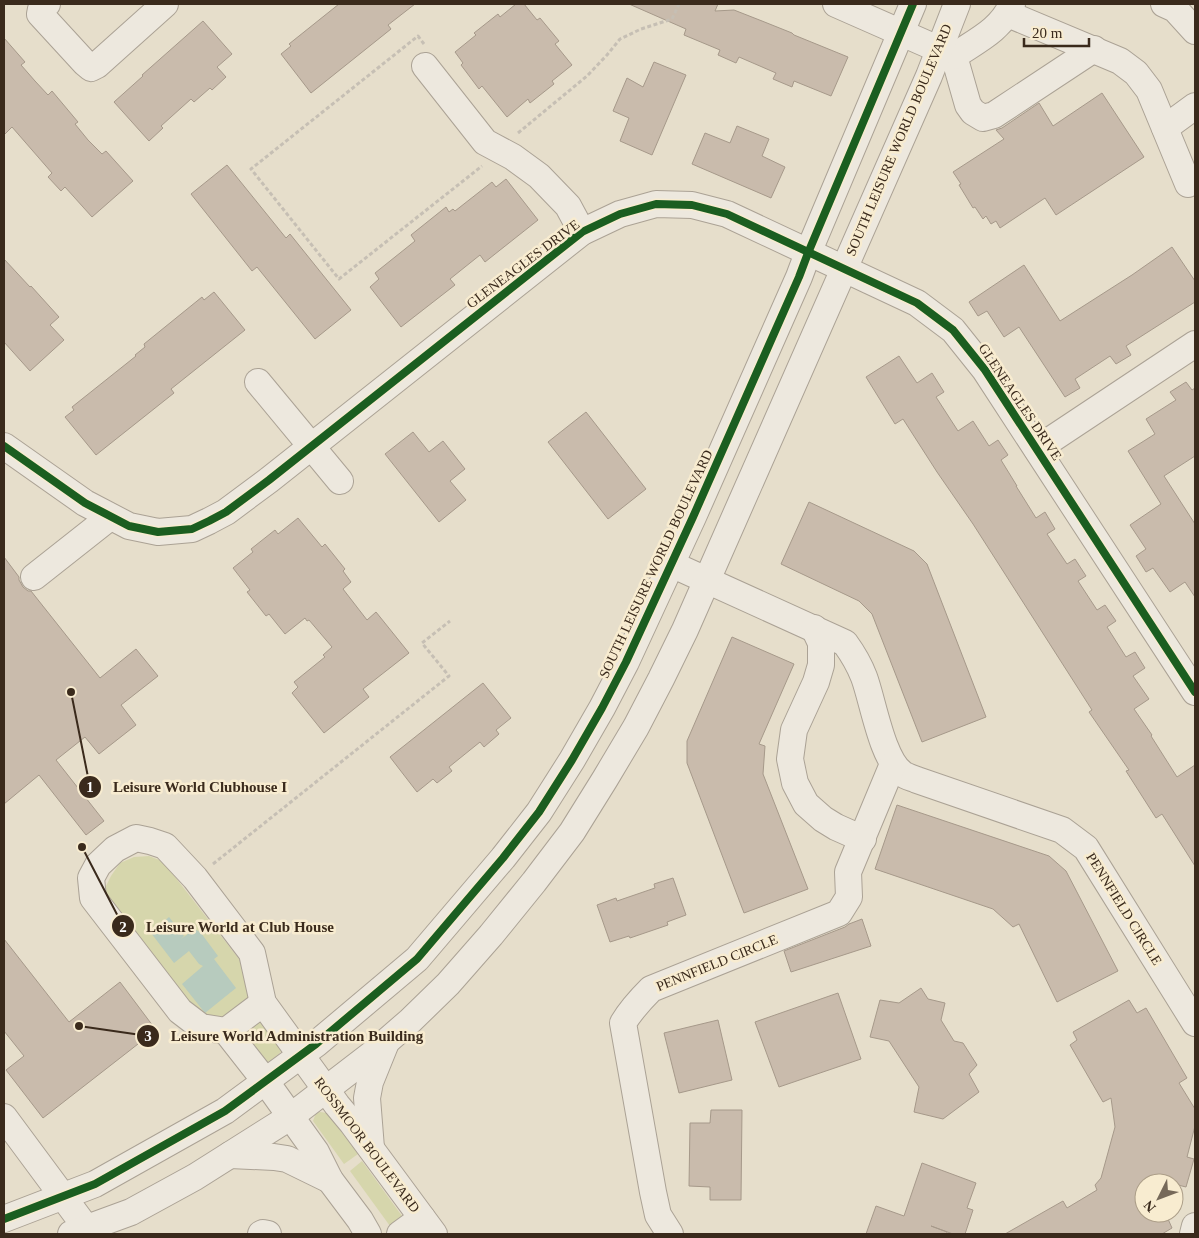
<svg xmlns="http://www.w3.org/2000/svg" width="1199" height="1238" viewBox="0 0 1199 1238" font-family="'Times New Roman',serif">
<rect width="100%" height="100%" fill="#e6decb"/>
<g fill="#d6d6ac">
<path d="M 149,856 L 162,861 L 172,873 L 246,968 L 249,1003 L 234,1019 L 202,1018 L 107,900 L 105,888 L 111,876 L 120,863 L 134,857 Z"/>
<path d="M 263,1020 L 283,1049 C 279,1055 270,1062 263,1064 L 243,1030 Z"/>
<path d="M 320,1112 L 327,1113 L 330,1116 L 358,1154 L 344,1164 L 313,1121 L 316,1113 Z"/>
<path d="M 362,1161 L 402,1216 L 404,1219 L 393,1228 L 390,1226 L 350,1171 Z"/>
</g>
<path fill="#b7cbbe" d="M 169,917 L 184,936 L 181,939 L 195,929 L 201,933 L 218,956 L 214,959 L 236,988 L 205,1013 L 182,984 L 203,966 L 199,964 L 189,951 L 174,963 L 151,933 Z"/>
<g fill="#c9bbac" stroke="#a6998a">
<path d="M 339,4 L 415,4 L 388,25 L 391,29 L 311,93 L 281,54 L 291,46 L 289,44 Z"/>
<path d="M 516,4 L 524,4 L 537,20 L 540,18 L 559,41 L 555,44 L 572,65 L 552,81 L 554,84 L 530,103 L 528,99 L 507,117 L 482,86 L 479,89 L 461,65 L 463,63 L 455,52 L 476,35 L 474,33 L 498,14 L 500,17 Z"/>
<path d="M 629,4 L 718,4 L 715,11 L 734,10 L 762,21 L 792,33 L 794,35 L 848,57 L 831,96 L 794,81 L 792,87 L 773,79 L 776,73 L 739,57 L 736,63 L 718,55 L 720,50 L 684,35 L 686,29 Z"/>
<path d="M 203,21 L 232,54 L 217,67 L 226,77 L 212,90 L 210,88 L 194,102 L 191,99 L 161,126 L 163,128 L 149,141 L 114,102 L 143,76 L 142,75 Z"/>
<path d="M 4,38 L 25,62 L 21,65 L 35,81 L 48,95 L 52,91 L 78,122 L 75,124 L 88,140 L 102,154 L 106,151 L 133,181 L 92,217 L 65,187 L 61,191 L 48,177 L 52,173 L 12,127 L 4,135 Z"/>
<path d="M 654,62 L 686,75 L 652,155 L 620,141 L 629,118 L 613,111 L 627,78 L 643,87 Z"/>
<path d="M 1102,93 L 1144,157 L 1056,215 L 1045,198 L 1000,228 L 996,221 L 991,224 L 986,216 L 983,219 L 975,207 L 973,208 L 959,185 L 961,184 L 953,172 L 1004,139 L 996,130 L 1002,128 L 1039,103 L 1053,126 Z"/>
<path d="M 737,126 L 769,139 L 762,156 L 785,167 L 771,198 L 692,164 L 705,133 L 730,143 Z"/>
<path d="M 227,165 L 286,238 L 290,234 L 351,310 L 315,339 L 257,267 L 252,271 L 191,194 Z"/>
<path d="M 506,179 L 538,220 L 485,262 L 480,255 L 450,279 L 455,285 L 401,327 L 370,287 L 379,279 L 375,273 L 415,241 L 411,235 L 446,207 L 449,212 L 453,209 L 455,211 L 492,182 L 496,187 Z"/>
<path d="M 1172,247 L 1195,281 L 1195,302 L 1126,346 L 1131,355 L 1116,364 L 1110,356 L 1075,379 L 1080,388 L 1065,397 L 1019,327 L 1004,337 L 987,311 L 978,316 L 969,302 L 1024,265 L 1060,321 L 1132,275 Z"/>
<path d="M 4,259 L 30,287 L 31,286 L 59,317 L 50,325 L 64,340 L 30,371 L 4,342 Z"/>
<path d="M 214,292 L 245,330 L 171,389 L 174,393 L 96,455 L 65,417 L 74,410 L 72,407 L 136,356 L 135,355 L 145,347 L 144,344 L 202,297 L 204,300 Z"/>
<path d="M 899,356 L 917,383 L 932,373 L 944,392 L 936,397 L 958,431 L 973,421 L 989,446 L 998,440 L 1008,455 L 1001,460 L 1017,486 L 1016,486 L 1036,518 L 1045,512 L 1055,529 L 1047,534 L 1067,564 L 1075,559 L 1086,576 L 1078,581 L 1097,610 L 1105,605 L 1116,621 L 1107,627 L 1126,657 L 1135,652 L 1145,668 L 1133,676 L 1149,699 L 1134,709 L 1152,735 L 1151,736 L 1177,777 L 1195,765 L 1195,866 L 1162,814 L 1156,818 L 1126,771 L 1129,770 L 1089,712 L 1092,710 L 973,524 L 937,472 L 903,419 L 895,424 L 866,377 Z"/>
<path d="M 1186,382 L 1192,390 L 1195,388 L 1195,456 L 1164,476 L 1195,524 L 1195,597 L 1185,582 L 1170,592 L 1153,568 L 1146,572 L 1136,556 L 1146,549 L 1130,525 L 1161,504 L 1128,451 L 1155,434 L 1146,419 L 1176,400 L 1170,392 Z"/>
<path d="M 586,412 L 646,489 L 608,519 L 548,442 Z"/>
<path d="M 413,432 L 429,452 L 443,441 L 465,469 L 450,481 L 466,500 L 439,522 L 385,454 Z"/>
<path d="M 809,502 L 914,551 L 927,564 L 986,717 L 922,742 L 872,614 L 859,601 L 781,564 Z"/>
<path d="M 298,518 L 322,547 L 325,544 L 345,569 L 343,571 L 351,582 L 343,589 L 367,620 L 376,612 L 409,653 L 363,689 L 369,697 L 324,733 L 292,693 L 298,687 L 294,682 L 325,657 L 323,655 L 332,647 L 309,620 L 307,621 L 305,618 L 285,634 L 269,614 L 266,616 L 247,592 L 250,590 L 233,568 L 253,552 L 251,549 L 275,530 L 278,534 Z"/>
<path d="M 4,557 L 19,577 L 19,580 L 23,587 L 28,591 L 31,591 L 100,678 L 136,649 L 158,676 L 121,705 L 136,725 L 99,754 L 85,737 L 56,760 L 104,821 L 86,835 L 39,775 L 4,804 Z"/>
<path d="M 732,637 L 794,664 L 759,744 L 765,746 L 763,774 L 808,889 L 744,913 L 687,763 L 687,741 Z"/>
<path d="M 483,683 L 511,718 L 496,730 L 499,734 L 484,747 L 480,742 L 449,767 L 452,771 L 437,783 L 433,779 L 417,792 L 390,757 Z"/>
<path d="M 897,805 L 1049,856 L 1066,871 L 1118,971 L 1057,1002 L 1019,924 L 1013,927 L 993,909 L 875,869 Z"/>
<path d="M 673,878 L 686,915 L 667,922 L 668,925 L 630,938 L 629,936 L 610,942 L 597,905 L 616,898 L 617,901 L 655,888 L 654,884 Z"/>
<path d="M 862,919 L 871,946 L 791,972 L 784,951 L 845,927 L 849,924 Z"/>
<path d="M 4,939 L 69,1022 L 120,982 L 156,1030 L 43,1118 L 6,1070 L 24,1056 L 4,1031 Z"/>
<path d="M 921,988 L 928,999 L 945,1003 L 941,1020 L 954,1041 L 963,1043 L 977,1065 L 969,1074 L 979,1092 L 943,1119 L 914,1112 L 919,1087 L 889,1041 L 870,1037 L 880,1000 L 899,1003 Z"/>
<path d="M 838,993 L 861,1059 L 779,1087 L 755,1022 Z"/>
<path d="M 1129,1000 L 1137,1013 L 1146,1008 L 1187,1078 L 1179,1083 L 1195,1109 L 1195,1126 L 1187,1157 L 1194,1159 L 1186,1187 L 1178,1185 L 1174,1198 L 1174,1183 L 1144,1183 L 1144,1213 L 1170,1213 L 1168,1219 L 1172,1228 L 1162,1234 L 1005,1234 L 1063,1201 L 1067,1208 L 1097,1190 L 1095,1185 L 1101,1178 L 1115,1127 L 1111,1098 L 1103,1102 L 1070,1045 L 1077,1040 L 1073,1032 Z"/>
<path d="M 718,1020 L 732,1080 L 679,1093 L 664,1033 Z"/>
<path d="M 711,1110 L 742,1110 L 741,1200 L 710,1200 L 710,1187 L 689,1186 L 690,1123 L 710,1123 Z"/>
<path d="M 922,1163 L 976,1183 L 967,1208 L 973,1210 L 965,1234 L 953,1234 L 931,1226 L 947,1232 L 947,1234 L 866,1234 L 876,1206 L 904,1216 Z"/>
</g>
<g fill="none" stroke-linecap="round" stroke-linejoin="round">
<g stroke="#aba295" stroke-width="28">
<g id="minor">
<path d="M 47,4 L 41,9 L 40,14 L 85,63 L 91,68 L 97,65 L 165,4"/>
<path d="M 836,4 L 954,56 L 968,105 L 973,112 L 983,118 L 994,115 L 1094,49"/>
<path d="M 1164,4 L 1175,9 L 1195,31"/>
<path d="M 1008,14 L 1120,61 L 1136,73 L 1149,90 L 1188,184"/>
<path d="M 954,56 C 976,41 1001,30 1012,4"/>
<path d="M 425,66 L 485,142 L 513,157 L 539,176 L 568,206 L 582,232"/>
<path d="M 1165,128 L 1195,106"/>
<path d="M 258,382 L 340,481"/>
<path d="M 4,446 L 85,503 L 129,526 L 158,532 L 192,529 L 209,521 L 226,512 L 269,480 L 582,232 L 620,214 L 656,204 L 692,205 L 727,214 L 917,303 L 953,330 L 985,370 L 1195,692"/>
<path d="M 1037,449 L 1195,344"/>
<path d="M 671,564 L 845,643 C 853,654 859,664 864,677 C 873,701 882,760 903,774 C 907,777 913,778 917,780 L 1062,830 L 1086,848 L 1195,1023"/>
<path d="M 34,577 L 110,517"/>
<path d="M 814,628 L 821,643 L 821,665 L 816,682 L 794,730 L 790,759 L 795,783 L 806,804 L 823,819 L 836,827 L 863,839"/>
<path d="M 226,1031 L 263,1003"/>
<path d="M 4,1117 L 87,1229"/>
<path d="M 371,1148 L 367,1098 L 370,1082 L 385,1045"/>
<path d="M 230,1155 L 274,1157 L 287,1159 L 330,1180"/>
<path d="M 4,1219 L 95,1184 L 225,1111 L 316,1044 L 417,959 L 503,858 L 539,812 L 572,760 L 602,708 L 626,662 L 693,517 L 799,277 L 808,253 L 913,4"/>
<path d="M 71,1234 L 131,1212 L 195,1177 L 290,1117 L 372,1054 L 410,1021 L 448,984 L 491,935 L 534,882 L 572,832 L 605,779 L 636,727 L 661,679 L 685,630 L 929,76 L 957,4"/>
<path d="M 261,1234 L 263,1233 L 268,1234"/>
<path d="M 368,1234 L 360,1220 L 330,1180 L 316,1152 L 266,1082 L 226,1031 L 201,1027 L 180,1011 L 93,898 L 91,878 L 98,865 L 115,849 L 136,838 L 150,841 L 165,846 L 195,878 L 252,953 L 263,1003 L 337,1105 L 352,1123 L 434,1234"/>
<path d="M 400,1234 L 422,1218"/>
<path d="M 670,1234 L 658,1215 L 653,1192 L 623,1023 C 631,1010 640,1000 651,989 L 839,913 L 849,897 L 848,872 L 893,764"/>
<path d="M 1193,1234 L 1195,1226"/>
</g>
</g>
<g stroke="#c6bfb4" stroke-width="3" stroke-dasharray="4 2.5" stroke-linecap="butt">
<path d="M 424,44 L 418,36 L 251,169 L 339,279 L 482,166"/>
<path d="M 518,133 L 587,76 L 607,55 L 620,39 L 641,29 L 672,19 L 679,4"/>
<path d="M 213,864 L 449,676 L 422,643 L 450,621"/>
</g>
<use href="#minor" stroke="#ede8de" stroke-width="26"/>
<g stroke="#f8ecd0" stroke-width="11">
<g id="cycleway">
<path d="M 4,446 L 85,503 L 129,526 L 158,532 L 192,529 L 209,521 L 226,512 L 269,480 L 582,232 L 620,214 L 656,204 L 692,205 L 727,214 L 917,303 L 953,330 L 985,370 L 1195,692"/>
<path d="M 4,1219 L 95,1184 L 225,1111 L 316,1044 L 417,959 L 503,858 L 539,812 L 572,760 L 602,708 L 626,662 L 693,517 L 799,277 L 808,253 L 913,4"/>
</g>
</g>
<use href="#cycleway" stroke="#1b5e20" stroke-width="8"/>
</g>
<g text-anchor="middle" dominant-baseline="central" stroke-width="5" stroke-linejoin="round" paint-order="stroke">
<g font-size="14" fill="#3a2a1c" stroke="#f8ecd0">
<text transform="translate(899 140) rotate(-67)">SOUTH LEISURE WORLD BOULEVARD</text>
<text transform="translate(523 264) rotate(-37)">GLENEAGLES DRIVE</text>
<text transform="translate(1020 402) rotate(56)">GLENEAGLES DRIVE</text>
<text transform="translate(656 564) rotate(-65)">SOUTH LEISURE WORLD BOULEVARD</text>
<text transform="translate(1124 909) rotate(58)">PENNFIELD CIRCLE</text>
<text transform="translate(717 963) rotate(-22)">PENNFIELD CIRCLE</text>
<text transform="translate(367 1145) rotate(53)">ROSSMOOR BOULEVARD</text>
</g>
</g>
<path fill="none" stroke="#3a2a1c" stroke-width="2" d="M71 692L90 787M82 847L123 926M79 1026L148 1036"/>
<g fill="#3a2a1c" stroke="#f8ecd0" stroke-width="2">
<circle cx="71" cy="692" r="5"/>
<circle cx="82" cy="847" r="5"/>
<circle cx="79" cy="1026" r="5"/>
<circle cx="90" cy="787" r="12"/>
<circle cx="123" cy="926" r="12"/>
<circle cx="148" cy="1036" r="12"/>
</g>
<g font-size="15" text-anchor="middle" font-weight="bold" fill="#fff">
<text x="90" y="792">1</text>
<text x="123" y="932">2</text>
<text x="148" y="1041">3</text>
</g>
<g font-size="15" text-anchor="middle" font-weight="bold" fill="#3a2a1c" stroke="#f8ecd0" stroke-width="5" stroke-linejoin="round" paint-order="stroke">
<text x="200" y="792">Leisure World Clubhouse I</text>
<text x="240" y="932">Leisure World at Club House</text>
<text x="297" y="1041">Leisure World Administration Building</text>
</g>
<rect width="1199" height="1238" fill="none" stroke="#3a2a1c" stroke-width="10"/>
<g transform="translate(1159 1198) rotate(228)"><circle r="24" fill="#f8ecd0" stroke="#ac9e88"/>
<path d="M0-4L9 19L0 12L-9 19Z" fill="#766959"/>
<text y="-8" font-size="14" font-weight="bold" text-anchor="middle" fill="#3a2a1c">N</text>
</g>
<path d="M1024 38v8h65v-8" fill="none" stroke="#3a2a1c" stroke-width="2.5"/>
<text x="1032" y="38" font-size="15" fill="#3a2a1c" stroke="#f8ecd0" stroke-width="4" paint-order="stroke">20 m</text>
</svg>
